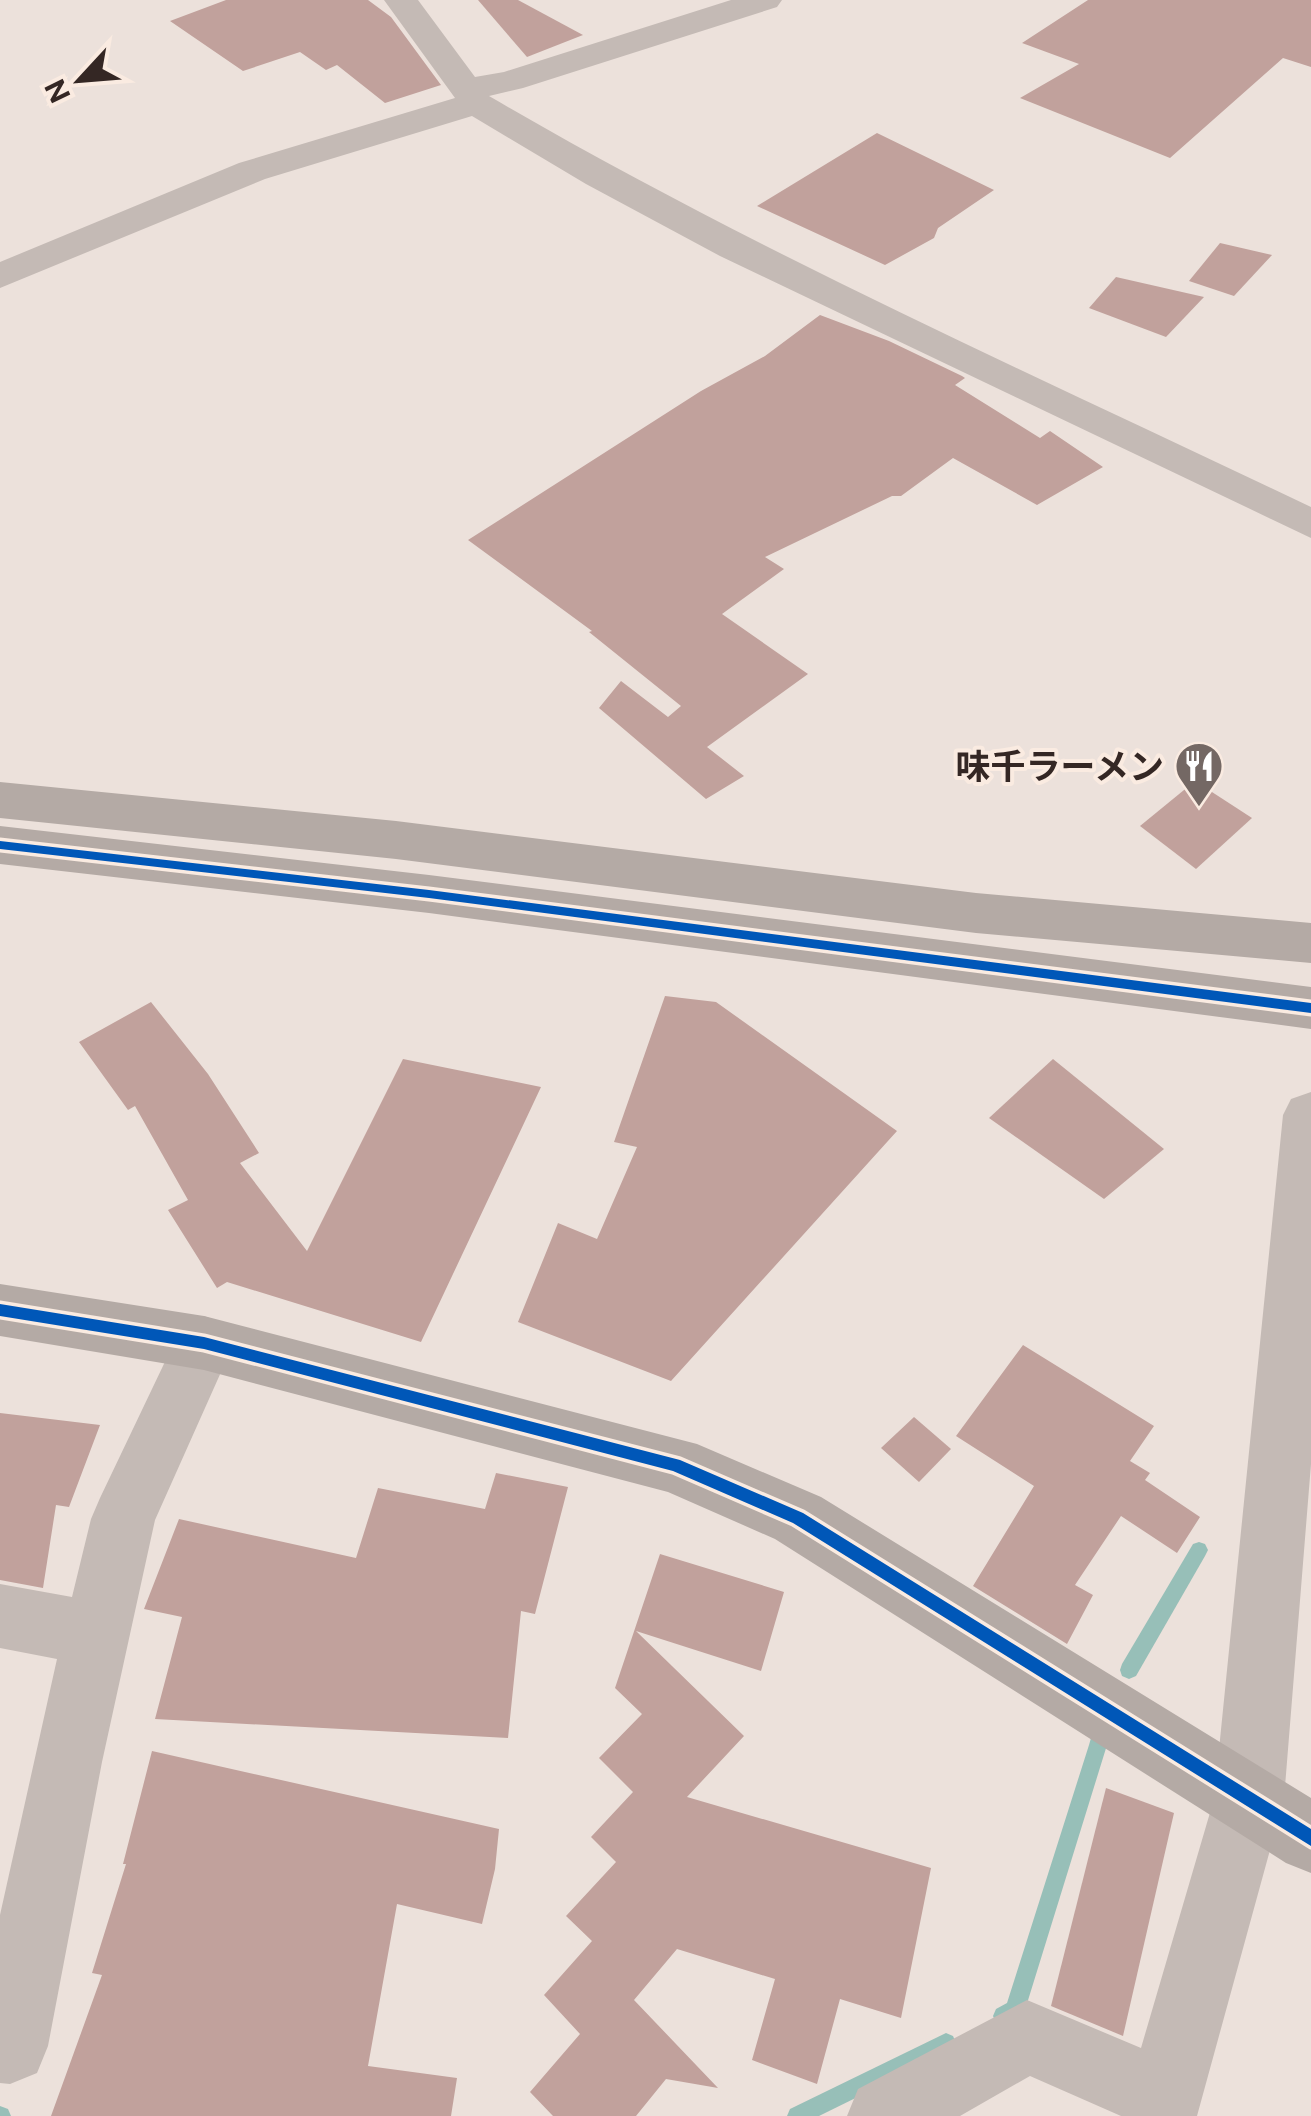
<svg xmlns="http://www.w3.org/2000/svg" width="1311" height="2116" viewBox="0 0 1311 2116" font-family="'Public Sans','Noto Sans JP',sans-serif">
<rect width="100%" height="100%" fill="#ece1db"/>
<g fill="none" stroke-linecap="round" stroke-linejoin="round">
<g fill="#97bfb8" fill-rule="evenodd">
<path d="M 1199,1542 L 1205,1544 L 1208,1550 L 1205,1556 L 1136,1676 L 1129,1679 L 1122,1676 L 1120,1670 L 1122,1664 L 1193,1544 Z"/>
<path d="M 1098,1736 L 1105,1738 L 1107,1745 L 1025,2010 L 1022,2017 L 1003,2026 L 996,2023 L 993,2016 L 996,2009 L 1007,2003 L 1089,1745 L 1091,1738 Z"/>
<path d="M 946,2033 L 953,2036 L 956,2043 L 953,2050 L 819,2116 L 787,2116 L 790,2109 Z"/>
<path d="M 0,2106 L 8,2109 L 11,2116 L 0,2116 Z"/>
</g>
</g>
<g fill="#c1a19c">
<path d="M 226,0 L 368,0 L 391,17 L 441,85 L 385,103 L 337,65 L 326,70 L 300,52 L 243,71 L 170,21 Z"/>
<path d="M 478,0 L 518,0 L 583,35 L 527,57 Z"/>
<path d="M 1088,0 L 1311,0 L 1311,67 L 1283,58 L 1170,158 L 1020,98 L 1079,64 L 1022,43 Z"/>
<path d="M 877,133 L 994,190 L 938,228 L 934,238 L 885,265 L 757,206 Z"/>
<path d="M 1220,243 L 1272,255 L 1234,296 L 1189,281 Z"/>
<path d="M 1116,277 L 1204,297 L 1166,337 L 1089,308 Z"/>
<path d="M 820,315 L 889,341 L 962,376 L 965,378 L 955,385 L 1040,438 L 1050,431 L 1103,467 L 1037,505 L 953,458 L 901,496 L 892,496 L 765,557 L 784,569 L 722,614 L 808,674 L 707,747 L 744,776 L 706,799 L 599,708 L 621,681 L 668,717 L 681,706 L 589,632 L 592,631 L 468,540 L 701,391 L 765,356 Z"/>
<path d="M 1195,781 L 1252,818 L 1196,869 L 1140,826 Z"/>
<path d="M 665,996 L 716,1002 L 897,1131 L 671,1381 L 518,1322 L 558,1223 L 597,1239 L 637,1147 L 614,1142 Z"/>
<path d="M 151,1002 L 208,1074 L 259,1153 L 240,1163 L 307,1251 L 403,1059 L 541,1087 L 421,1342 L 227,1282 L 217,1288 L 168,1210 L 188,1200 L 135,1106 L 128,1110 L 79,1042 Z"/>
<path d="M 1053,1059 L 1164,1149 L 1104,1199 L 989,1118 Z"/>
<path d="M 1023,1345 L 1154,1426 L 1130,1461 L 1150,1473 L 1145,1480 L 1200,1517 L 1177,1553 L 1121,1516 L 1075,1585 L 1093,1595 L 1067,1644 L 973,1586 L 1034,1486 L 956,1436 Z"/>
<path d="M 0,1413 L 100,1425 L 69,1507 L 56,1505 L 43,1588 L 0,1580 Z"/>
<path d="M 914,1417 L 951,1449 L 919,1482 L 881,1448 Z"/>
<path d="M 496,1473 L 568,1487 L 535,1614 L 521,1611 L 508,1738 L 155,1719 L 182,1617 L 144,1609 L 179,1519 L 356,1558 L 378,1488 L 485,1509 Z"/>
<path d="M 660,1554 L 784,1592 L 761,1671 L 636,1631 L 744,1736 L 687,1797 L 931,1868 L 901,2018 L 840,1999 L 817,2084 L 752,2060 L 775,1979 L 677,1949 L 634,2000 L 718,2088 L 666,2079 L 636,2116 L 553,2116 L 530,2092 L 580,2034 L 544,1995 L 592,1941 L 566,1916 L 616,1862 L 591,1837 L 633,1792 L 599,1758 L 642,1714 L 615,1688 Z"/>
<path d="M 152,1751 L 499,1829 L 495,1869 L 482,1924 L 397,1904 L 368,2066 L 457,2078 L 451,2116 L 51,2116 L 102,1975 L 92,1973 L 126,1864 L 123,1864 Z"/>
<path d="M 1106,1788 L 1174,1813 L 1123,2036 L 1051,2006 Z"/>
</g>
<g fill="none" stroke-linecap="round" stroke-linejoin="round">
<g fill="#c4bab5" fill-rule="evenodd">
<path d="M 384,0 L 418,0 L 475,77 L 504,72 L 731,0 L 782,0 L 777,7 L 523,88 L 489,96 C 754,251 1034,375 1311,507 L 1311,538 L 720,256 L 586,184 L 472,116 L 265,179 L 0,288 L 0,262 L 239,163 L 455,98 Z"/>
<path d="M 1311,1092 L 1311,1464 L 1284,1799 L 1197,2116 L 1121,2116 L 1030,2076 L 960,2116 L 847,2116 L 858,2089 L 1027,2000 L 1141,2048 L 1214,1799 L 1283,1115 L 1291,1099 Z"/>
<path d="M 204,1316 L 225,1324 L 234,1343 L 155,1520 L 102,1762 L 48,2046 L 37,2073 L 10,2084 L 0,2083 L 0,1915 L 57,1659 L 0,1648 L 0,1584 L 72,1597 L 91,1519 L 100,1498 L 183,1324 Z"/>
</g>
<g fill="#b4aaa5" fill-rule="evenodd">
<path d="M 0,782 L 396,821 L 976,893 L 1311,923 L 1311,963 L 976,933 L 396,859 L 0,818 Z"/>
<path d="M 0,826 L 429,875 L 1311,987 L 1311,1029 L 429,913 L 0,864 Z"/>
<path d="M 0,1284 L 204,1316 L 697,1444 L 821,1497 L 1311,1798 L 1311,1873 L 1286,1863 L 775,1539 L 668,1492 L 204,1370 L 0,1336 Z"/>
</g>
<g stroke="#faebe1" stroke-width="7">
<g id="cycleway">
<path d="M 0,841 L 429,890 L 1311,1003 L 1311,1013 L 429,898 L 0,849 Z"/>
<path d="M 0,1304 L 204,1337 L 680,1460 L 803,1513 L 1311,1829 L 1311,1846 L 793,1523 L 673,1471 L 204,1349 L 0,1316 Z"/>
</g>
</g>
<use href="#cycleway" fill="#0057b8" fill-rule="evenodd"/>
</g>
<defs>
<g id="restaurant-pin" transform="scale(2.5)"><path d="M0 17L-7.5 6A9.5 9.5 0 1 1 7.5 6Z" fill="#746864" stroke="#faebe1"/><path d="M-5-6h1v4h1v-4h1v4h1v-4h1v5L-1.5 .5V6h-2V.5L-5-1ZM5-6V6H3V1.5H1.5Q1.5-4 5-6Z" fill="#fff"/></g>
</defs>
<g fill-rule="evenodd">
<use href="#restaurant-pin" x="1199" y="766"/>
</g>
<g text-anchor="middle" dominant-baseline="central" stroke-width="8" stroke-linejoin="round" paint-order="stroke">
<g font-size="35" font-weight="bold" fill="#342724" stroke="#faebe1" text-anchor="end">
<text x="1164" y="766">味千ラーメン</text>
</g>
</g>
<g transform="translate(80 80) rotate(244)" stroke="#faebe1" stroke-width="8" paint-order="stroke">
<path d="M0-8L18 38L0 25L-18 38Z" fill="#342724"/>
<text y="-15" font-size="28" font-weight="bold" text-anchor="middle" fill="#342724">N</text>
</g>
</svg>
